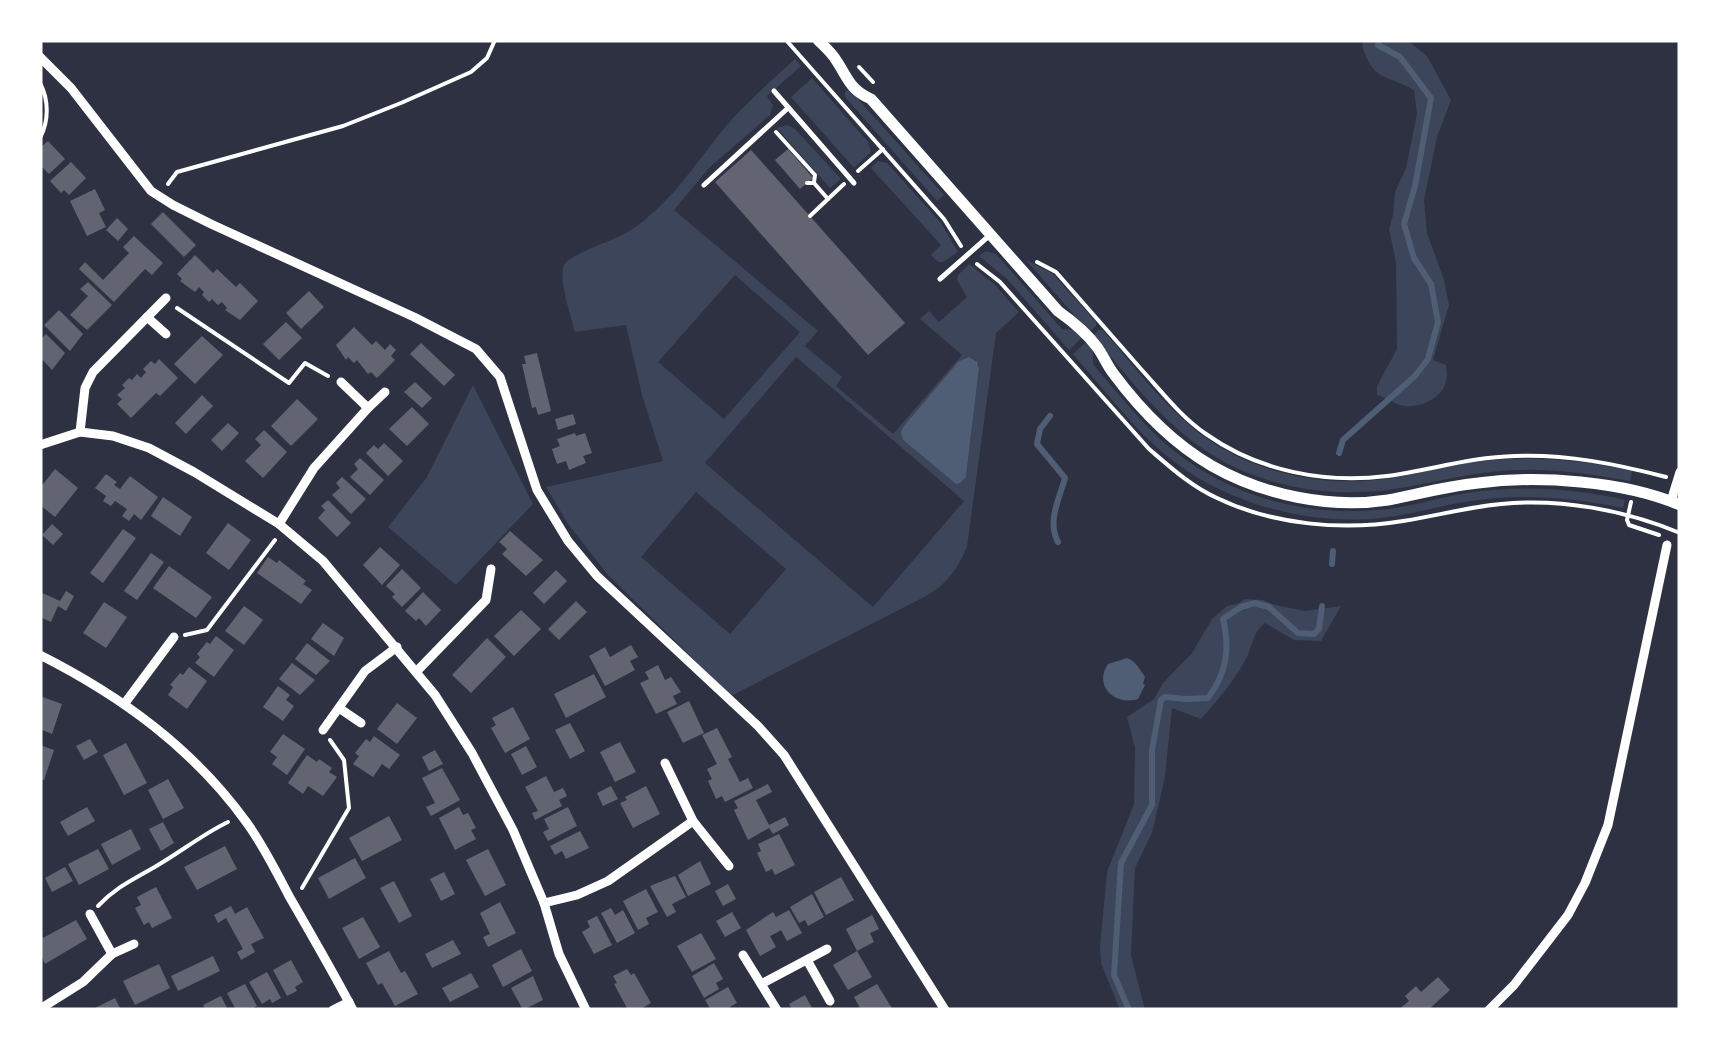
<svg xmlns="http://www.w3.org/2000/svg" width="1720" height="1050" viewBox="0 0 1720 1050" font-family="'Times New Roman',serif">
<rect width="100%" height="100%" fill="#2d3142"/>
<g fill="#3c4559" fill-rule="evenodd">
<path d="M 1365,40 L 1407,40 L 1427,56 L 1451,100 L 1437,137 L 1424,200 L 1427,233 L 1444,280 L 1449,305 L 1433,360 L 1446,365 C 1446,370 1448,376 1446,381 C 1443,399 1416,410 1400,405 C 1391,402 1386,397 1377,395 L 1377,386 L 1397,349 L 1396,262 L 1389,229 L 1393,215 L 1395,192 L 1406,168 L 1417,114 L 1414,90 C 1386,74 1373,82 1362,45 Z"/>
<path d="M 795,59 L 801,66 L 767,96 L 773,105 L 770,115 L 709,168 L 674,210 L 818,331 L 805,346 L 842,377 L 836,386 L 893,434 L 962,355 L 920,319 L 929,311 L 939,322 L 967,297 L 957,280 L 958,275 L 969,264 L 994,284 L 1019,312 L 996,333 L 967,547 C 958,568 948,583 928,595 L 731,696 L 608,575 L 568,524 L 546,487 L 663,461 L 642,395 L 626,325 L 575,332 C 571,316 558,279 564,265 C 569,255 611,241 624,234 C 633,229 642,223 649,216 C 682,189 705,149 734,117 C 753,97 774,78 795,59 ZM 735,275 L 800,332 L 724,419 L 658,362 ZM 796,357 L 964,501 L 873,607 L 705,463 ZM 969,357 L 979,365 L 979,368 L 966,477 L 956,484 L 903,440 L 959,361 ZM 696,492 L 786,569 L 730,634 L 641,557 Z"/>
<path d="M 812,78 L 868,142 L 871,152 L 854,168 L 791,97 Z"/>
<path d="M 849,89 L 944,195 L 937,201 L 845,97 L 845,92 Z"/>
<path d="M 787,125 L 795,129 L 841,179 L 830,188 L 777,128 Z"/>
<path d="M 878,161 L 887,163 L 941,223 L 958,252 L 943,262 L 938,262 L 931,255 L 941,245 L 871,168 Z"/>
<path d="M 986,251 L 996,254 L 1062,329 L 1076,330 L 1083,337 L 1069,350 L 1007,279 L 979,256 Z"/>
<path d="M 1026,260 L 1053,274 L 1096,322 L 1096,326 L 1089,332 Z"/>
<path d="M 1099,330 L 1103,330 C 1136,368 1167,411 1209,440 C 1255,472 1320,486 1376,480 C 1412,476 1446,465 1481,461 C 1532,456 1583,460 1632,471 L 1630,481 C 1587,473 1544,467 1501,471 C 1462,474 1426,485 1388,490 C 1324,498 1252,485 1199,446 C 1158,417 1126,374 1093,336 Z"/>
<path d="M 1087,341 L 1093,349 L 1093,364 C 1114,389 1135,415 1159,438 C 1217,492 1298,517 1377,510 C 1407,508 1436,498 1467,493 C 1520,485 1573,488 1625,500 L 1623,508 C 1573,498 1523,493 1471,501 C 1441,505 1412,515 1381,518 C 1304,526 1219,502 1160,450 C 1128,422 1101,386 1073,354 Z"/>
<path d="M 473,385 L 533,504 L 456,585 L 388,527 L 427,477 Z"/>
<path d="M 1245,599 L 1263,600 L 1275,605 L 1306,611 L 1341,606 L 1321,641 L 1294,640 L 1265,623 C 1252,633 1253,646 1246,659 C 1234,681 1218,700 1201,719 L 1172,708 L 1165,777 L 1152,833 L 1135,868 L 1131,955 L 1145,1010 L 1120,1010 L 1101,963 L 1100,947 L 1107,872 L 1134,804 L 1135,748 L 1127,717 L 1154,699 L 1163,683 L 1192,653 L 1212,619 L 1227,606 L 1237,604 Z"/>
</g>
<g fill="#4f5d75">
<path d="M 969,357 L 977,362 L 979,368 L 966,477 L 960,483 L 956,484 L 903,440 L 901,432 L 904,426 L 959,361 Z"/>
<path d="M 1127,658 C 1136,661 1140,670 1145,677 L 1143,684 L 1145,685 L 1138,699 C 1115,706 1093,686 1108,664 Z"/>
</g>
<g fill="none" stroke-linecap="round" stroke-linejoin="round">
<g stroke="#4f5d75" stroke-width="6">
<path d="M 1050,416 L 1040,429 L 1037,444 L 1065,478 C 1059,500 1047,521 1058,542"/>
<path d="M 1339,453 L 1343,440 L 1415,376 L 1428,359 L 1438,322 L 1431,284 L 1414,258 L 1404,224 L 1415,186 L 1431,98 L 1400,57 L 1378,45 L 1379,40"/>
<path d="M 1332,564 L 1333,551"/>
<path d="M 1129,1010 L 1114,975 L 1121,863 L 1152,805 L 1152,750 L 1161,700 L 1165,697 L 1186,699 L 1208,698 C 1227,673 1230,648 1223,619 L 1241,607 L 1255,603 L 1269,607 L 1298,633 L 1314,634 L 1319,629 L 1322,606"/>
</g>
</g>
<g fill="#626471">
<path d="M 48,141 L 65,159 L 49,174 L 42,167 L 40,169 L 40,148 Z"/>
<path d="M 788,149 L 813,178 L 800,189 L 775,160 Z"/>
<path d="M 751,150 L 905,323 L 868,355 L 715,182 Z"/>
<path d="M 71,162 L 86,178 L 69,195 L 64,190 L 61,193 L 50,181 Z"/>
<path d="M 95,189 L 105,210 L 99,213 L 106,227 L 87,236 L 70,201 Z"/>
<path d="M 163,212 L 196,245 L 184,257 L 151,224 Z"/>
<path d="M 117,218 L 128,229 L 118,241 L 106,230 Z"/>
<path d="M 134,236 L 163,263 L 152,275 L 145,269 L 114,302 L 79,269 L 85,262 L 103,280 L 129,253 L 123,247 Z"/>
<path d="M 195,255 L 213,273 L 217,269 L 236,287 L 240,283 L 258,301 L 240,320 L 225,310 L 227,308 L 222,302 L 218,305 L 212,299 L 209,302 L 202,295 L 204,292 L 199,287 L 195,292 L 180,281 L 182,279 L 177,274 Z"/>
<path d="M 88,282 L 112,305 L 87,330 L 70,315 L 88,296 L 80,289 Z"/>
<path d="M 309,291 L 324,307 L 301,329 L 286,313 Z"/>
<path d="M 59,310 L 83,334 L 70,351 L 44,325 Z"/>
<path d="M 286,322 L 302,338 L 279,360 L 263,344 Z"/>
<path d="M 354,327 L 372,345 L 376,341 L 385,350 L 390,344 L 396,350 L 391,356 L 395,360 L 377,378 L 371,372 L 368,374 L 357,360 L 354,363 L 348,357 L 346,360 L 336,345 Z"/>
<path d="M 46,334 L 65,353 L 52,370 L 40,357 L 40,340 Z"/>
<path d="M 202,336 L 223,355 L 195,384 L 174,364 Z"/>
<path d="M 421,343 L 455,375 L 444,386 L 410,354 Z"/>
<path d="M 537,353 L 551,411 L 538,415 L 536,407 L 532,408 L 522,364 L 526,364 L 524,356 Z"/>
<path d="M 159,359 L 178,378 L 160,396 L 156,393 L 131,418 L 117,404 L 122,399 L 117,395 L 125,388 L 122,385 L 129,378 L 132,380 L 137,374 L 141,378 L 146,372 L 143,369 L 151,361 L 155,364 Z"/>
<path d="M 415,382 L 432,398 L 422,408 L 404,392 Z"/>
<path d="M 202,395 L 213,406 L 186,434 L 175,423 Z"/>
<path d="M 297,399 L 318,419 L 291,446 L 271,426 Z"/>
<path d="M 412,407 L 429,424 L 407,446 L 389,429 Z"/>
<path d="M 573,414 L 576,424 L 558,430 L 555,419 Z"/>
<path d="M 228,423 L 239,433 L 222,451 L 211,440 Z"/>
<path d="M 264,430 L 287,452 L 263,478 L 245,461 L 261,445 L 255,439 Z"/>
<path d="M 575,433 L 576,436 L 585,433 L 592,453 L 583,456 L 586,463 L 569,470 L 566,461 L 557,464 L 552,449 L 560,446 L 557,439 Z"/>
<path d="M 384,443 L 403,461 L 388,476 L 366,453 L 374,445 L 378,449 Z"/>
<path d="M 360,458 L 384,480 L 370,495 L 350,477 L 358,469 L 354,464 Z"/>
<path d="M 55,469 L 78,488 L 55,517 L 40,505 L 40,488 Z"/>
<path d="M 106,474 L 117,482 L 114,485 L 120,489 L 130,476 L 158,497 L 141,520 L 134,514 L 129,521 L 122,516 L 127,509 L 115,501 L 111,506 L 103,501 L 106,496 L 95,488 Z"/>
<path d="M 342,477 L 366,499 L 351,514 L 332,495 L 340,488 L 336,483 Z"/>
<path d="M 163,497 L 192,517 L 180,536 L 151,516 Z"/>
<path d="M 328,500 L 351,523 L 337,537 L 318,518 L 325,510 L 321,506 Z"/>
<path d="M 228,523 L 251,540 L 229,570 L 206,553 Z"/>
<path d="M 52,524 L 63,534 L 53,545 L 42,535 Z"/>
<path d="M 123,529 L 136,538 L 103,583 L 90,573 Z"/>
<path d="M 510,531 L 543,560 L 526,576 L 502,554 L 507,549 L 499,542 Z"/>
<path d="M 380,547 L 400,565 L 382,585 L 363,565 Z"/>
<path d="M 151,553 L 164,562 L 137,600 L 124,591 Z"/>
<path d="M 268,557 L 277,563 L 279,560 L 306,581 L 303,584 L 312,590 L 301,604 L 257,573 Z"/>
<path d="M 169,566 L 212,597 L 196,618 L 153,588 Z"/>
<path d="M 402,569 L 421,588 L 402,607 L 392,597 L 395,594 L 386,586 Z"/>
<path d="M 556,570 L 567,581 L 544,604 L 533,593 Z"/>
<path d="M 66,591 L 74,596 L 66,611 L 58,606 L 51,622 L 40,617 L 40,592 L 60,601 Z"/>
<path d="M 423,592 L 441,610 L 426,626 L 419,618 L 416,621 L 405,611 Z"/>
<path d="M 576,601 L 587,612 L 559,640 L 548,629 Z"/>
<path d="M 104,602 L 127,617 L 106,648 L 83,633 Z"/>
<path d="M 244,606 L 263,620 L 244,645 L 225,631 Z"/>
<path d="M 521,610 L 541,629 L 514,656 L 494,636 Z"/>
<path d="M 323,623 L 344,638 L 334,656 L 311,639 Z"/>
<path d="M 216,636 L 234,650 L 214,677 L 195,663 L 200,657 L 197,654 L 207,642 L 210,644 Z"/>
<path d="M 487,638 L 506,657 L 471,693 L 452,675 Z"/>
<path d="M 307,643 L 330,661 L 316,675 L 295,659 Z"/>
<path d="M 631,645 L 638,657 L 630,661 L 635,670 L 605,686 L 589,656 L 605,647 L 610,657 Z"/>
<path d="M 292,663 L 315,680 L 300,695 L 279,679 Z"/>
<path d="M 658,665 L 665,680 L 671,677 L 681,692 L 673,696 L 677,704 L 656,714 L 640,683 L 649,679 L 645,672 Z"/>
<path d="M 189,667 L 207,681 L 187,709 L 168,695 L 173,687 L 170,685 L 180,673 L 183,675 Z"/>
<path d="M 594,674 L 606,697 L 566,718 L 554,694 Z"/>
<path d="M 278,686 L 290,695 L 286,700 L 294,706 L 283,721 L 263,707 Z"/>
<path d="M 40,696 L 62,704 L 52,734 L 40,729 Z"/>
<path d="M 689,701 L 704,733 L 683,743 L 667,712 Z"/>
<path d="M 397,703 L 417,718 L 397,744 L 377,729 Z"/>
<path d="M 513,707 L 530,739 L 505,753 L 491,728 L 496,725 L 492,718 Z"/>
<path d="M 570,723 L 585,751 L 570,759 L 555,730 Z"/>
<path d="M 717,728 L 732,757 L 728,759 L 740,782 L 748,778 L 753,788 L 725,802 L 722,796 L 716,799 L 708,781 L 712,779 L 707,769 L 717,764 L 702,735 Z"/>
<path d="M 283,734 L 305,749 L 287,775 L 272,764 L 277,757 L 270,752 Z"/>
<path d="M 374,736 L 400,755 L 389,769 L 382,764 L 373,777 L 353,764 L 359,756 L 355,753 L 366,739 L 370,742 Z"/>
<path d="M 90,739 L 98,752 L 84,760 L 76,746 Z"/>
<path d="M 620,742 L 636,772 L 615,782 L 600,752 Z"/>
<path d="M 126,743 L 147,783 L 124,795 L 103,755 Z"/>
<path d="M 40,745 L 54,750 L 44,780 L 40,779 Z"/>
<path d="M 526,746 L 537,767 L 522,775 L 511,754 Z"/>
<path d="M 435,750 L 443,764 L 429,771 L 422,757 Z"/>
<path d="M 307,755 L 317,762 L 319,759 L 332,768 L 329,772 L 337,777 L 323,796 L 308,786 L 303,794 L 288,783 Z"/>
<path d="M 442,768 L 460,800 L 431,816 L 426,807 L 435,803 L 422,778 Z"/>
<path d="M 546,776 L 554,792 L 563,788 L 567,796 L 559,800 L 562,806 L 535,820 L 532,813 L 538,811 L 525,787 Z"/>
<path d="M 168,779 L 184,808 L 163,819 L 148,790 Z"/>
<path d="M 768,784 L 772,792 L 756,800 L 769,825 L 785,817 L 789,825 L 773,834 L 769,828 L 748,840 L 734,810 L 738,808 L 734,801 Z"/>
<path d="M 611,786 L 618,799 L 603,806 L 597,793 Z"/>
<path d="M 646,786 L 660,814 L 633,828 L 620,803 L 627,800 L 625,797 Z"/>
<path d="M 87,807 L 95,821 L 68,836 L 60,822 Z"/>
<path d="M 459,807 L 463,815 L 468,813 L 476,828 L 471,830 L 476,839 L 455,850 L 439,818 Z"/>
<path d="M 568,807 L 577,826 L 548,841 L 543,832 L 549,829 L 544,819 Z"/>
<path d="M 389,816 L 402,840 L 362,861 L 349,838 Z"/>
<path d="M 163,822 L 174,843 L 161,851 L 149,829 Z"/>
<path d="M 131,829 L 141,849 L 112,865 L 101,844 Z"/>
<path d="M 580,831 L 589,848 L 566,859 L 562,851 L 555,855 L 550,846 Z"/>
<path d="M 779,834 L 795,865 L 775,875 L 772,869 L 766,872 L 757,853 L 761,851 L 758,844 Z"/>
<path d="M 225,846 L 237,869 L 197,890 L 184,867 Z"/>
<path d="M 98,849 L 109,869 L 79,885 L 68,864 Z"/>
<path d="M 488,849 L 506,885 L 485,896 L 466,860 Z"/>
<path d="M 355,858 L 366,878 L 329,899 L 318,878 Z"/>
<path d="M 700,861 L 711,884 L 688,896 L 678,875 Z"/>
<path d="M 65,867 L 73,881 L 52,892 L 45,878 Z"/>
<path d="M 444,872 L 455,894 L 441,901 L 430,879 Z"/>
<path d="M 675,876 L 686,897 L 672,904 L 676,912 L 667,917 L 650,886 Z"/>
<path d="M 841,877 L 854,900 L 826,915 L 814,892 Z"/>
<path d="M 394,881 L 412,916 L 399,923 L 380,888 Z"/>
<path d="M 728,884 L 736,899 L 723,906 L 715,891 Z"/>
<path d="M 156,887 L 172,918 L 152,928 L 149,922 L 144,925 L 135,908 L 141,905 L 137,897 Z"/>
<path d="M 646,889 L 658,912 L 646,918 L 649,924 L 638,930 L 623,901 Z"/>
<path d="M 812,894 L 824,917 L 808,926 L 805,920 L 799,923 L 790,907 Z"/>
<path d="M 500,902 L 516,933 L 488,947 L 483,937 L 490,934 L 480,913 Z"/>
<path d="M 231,906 L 235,914 L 247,907 L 264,938 L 251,944 L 255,952 L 241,960 L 237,952 L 243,949 L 226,918 L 218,923 L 214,915 Z"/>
<path d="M 611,908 L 615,915 L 623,910 L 635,933 L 617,943 L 601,913 Z"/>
<path d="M 789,910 L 802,933 L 787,941 L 781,930 L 776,933 L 770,936 L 776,947 L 760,956 L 746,930 L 773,912 L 776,917 Z"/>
<path d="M 732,912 L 741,928 L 725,937 L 716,921 Z"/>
<path d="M 872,915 L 879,929 L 870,933 L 874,942 L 857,951 L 872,977 L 848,990 L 833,965 L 857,951 L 846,929 Z"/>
<path d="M 597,916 L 612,945 L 594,954 L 582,932 L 590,927 L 587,921 Z"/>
<path d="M 363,917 L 380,947 L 359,959 L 342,928 Z"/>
<path d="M 76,920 L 87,939 L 45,964 L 40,953 L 40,933 L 43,938 Z"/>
<path d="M 701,933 L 716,959 L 692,972 L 677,946 Z"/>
<path d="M 453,940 L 461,954 L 432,968 L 425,954 Z"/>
<path d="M 521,949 L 532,971 L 503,987 L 492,965 Z"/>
<path d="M 389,951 L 401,973 L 405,971 L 418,994 L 395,1006 L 382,983 L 378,985 L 366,963 Z"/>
<path d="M 213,956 L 220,971 L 178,991 L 171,976 Z"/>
<path d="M 291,960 L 303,982 L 295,987 L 297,991 L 287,996 L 273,970 Z"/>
<path d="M 714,963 L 723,979 L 716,983 L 719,989 L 704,998 L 692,976 Z"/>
<path d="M 159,964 L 170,988 L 135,1005 L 123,981 Z"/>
<path d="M 627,969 L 631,975 L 634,973 L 651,1003 L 639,1010 L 628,1010 L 614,984 L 617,983 L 613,976 Z"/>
<path d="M 267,972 L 281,998 L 272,1003 L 270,999 L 262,1004 L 249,982 Z"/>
<path d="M 471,973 L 479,987 L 450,1002 L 442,988 Z"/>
<path d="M 533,976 L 543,1000 L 523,1010 L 511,988 Z"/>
<path d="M 1438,977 L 1450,990 L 1428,1010 L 1398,1010 L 1409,1001 L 1405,996 L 1416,986 L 1421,992 Z"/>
<path d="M 245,984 L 257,1006 L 249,1010 L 236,1010 L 227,993 Z"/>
<path d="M 877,984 L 893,1010 L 861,1010 L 854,997 Z"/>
<path d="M 728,987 L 737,1003 L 730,1007 L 731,1010 L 711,1010 L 705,1000 Z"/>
<path d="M 805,995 L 813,1010 L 792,1010 L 789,1004 Z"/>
<path d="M 221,996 L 228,1010 L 206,1010 L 203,1005 Z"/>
<path d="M 115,998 L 121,1010 L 91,1010 Z"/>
</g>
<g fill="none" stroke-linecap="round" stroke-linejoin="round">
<g stroke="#fff" stroke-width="4">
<path d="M 786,40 L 944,219 L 961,246"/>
<path d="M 859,67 L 873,82"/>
<path d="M 40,83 C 49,100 49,121 40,138"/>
<path d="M 776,132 L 815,175 L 814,182"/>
<path d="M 858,171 L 883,149"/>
<path d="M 807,183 L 814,183 L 828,199 L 844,184"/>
<path d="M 168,184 L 177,172 L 343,126 L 401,103 L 471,72 L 487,58 L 495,40"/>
<path d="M 810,216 L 828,199"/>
<path d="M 1037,262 L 1056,272 C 1084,304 1113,337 1141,369 C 1162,392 1180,416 1206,434 C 1258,471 1325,484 1387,476 C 1431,470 1471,457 1515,456 C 1567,454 1616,464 1666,477"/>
<path d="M 977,264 L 1000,282 L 1149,449 C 1170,467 1192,487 1217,498 C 1273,525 1343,531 1403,521 C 1436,516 1468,507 1501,504 C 1561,498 1624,510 1680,533"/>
<path d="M 177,308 L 289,383 L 305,363 L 328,376"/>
<path d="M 1631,502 L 1627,520 L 1629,525 L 1659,535"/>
<path d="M 185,635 L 207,630 L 275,540"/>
<path d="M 302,888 L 349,808 L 344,760 L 330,740"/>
<path d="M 98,906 C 117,886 135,879 158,865 C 182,851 203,834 228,822"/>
</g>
<g stroke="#fff" stroke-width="5">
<path d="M 774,91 L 854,183"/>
<path d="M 704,185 L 788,108"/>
<path d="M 940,279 L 990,235"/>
</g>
<g stroke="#fff" stroke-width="9">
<path d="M 40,57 L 71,88 L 151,191 L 173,205 L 211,224 L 414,317 L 476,349 L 500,377 L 537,490 L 568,541 L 597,576 L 758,726 L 784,755 L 945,1010"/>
<path d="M 147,317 L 166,334"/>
<path d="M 341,382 L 368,408"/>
<path d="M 80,432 L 85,388 L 93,372 L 166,298"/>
<path d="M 40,445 L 80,432 L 113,436 L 149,448 L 194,472 L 279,524 L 323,561 L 435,695 L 472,753 L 513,830 L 544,903 L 559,954 L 586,1010"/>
<path d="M 1671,501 L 1680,472"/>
<path d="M 279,524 L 314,468 L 368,408 L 385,392"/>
<path d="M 40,655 C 121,696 193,748 247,823 C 263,845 276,871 289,896 C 311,934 333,972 353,1010"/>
<path d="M 417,671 L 486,600 L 491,569"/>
<path d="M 125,703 L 174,637"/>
<path d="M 339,708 L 361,723"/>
<path d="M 323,730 L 365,671 L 397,647"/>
<path d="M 693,821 L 729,866"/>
<path d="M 544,903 L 577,895 L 608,881 L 693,821 L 665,763"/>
<path d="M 90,914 L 112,954"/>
<path d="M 743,955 L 761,984"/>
<path d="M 807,960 L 830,1001"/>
<path d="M 40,1009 L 83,982 L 112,954 L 134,944"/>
<path d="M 333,1010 L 349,1002"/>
<path d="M 777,1010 L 761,984 L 827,949"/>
<path d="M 1489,1010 L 1514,985 L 1568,915 L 1585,883 L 1608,825 L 1667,545"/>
</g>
<path stroke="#fff" stroke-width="11" d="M 818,40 C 824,46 832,53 836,60 C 848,78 850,90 871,99 L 1058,311 C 1072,321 1086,332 1097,347 C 1103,355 1107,365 1113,373 C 1139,408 1174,444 1212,466 C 1263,495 1330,509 1388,500 C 1418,494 1448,486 1478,483 C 1538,475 1624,481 1680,505"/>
</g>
<rect width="1720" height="1050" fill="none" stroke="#ffffff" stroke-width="85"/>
</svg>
